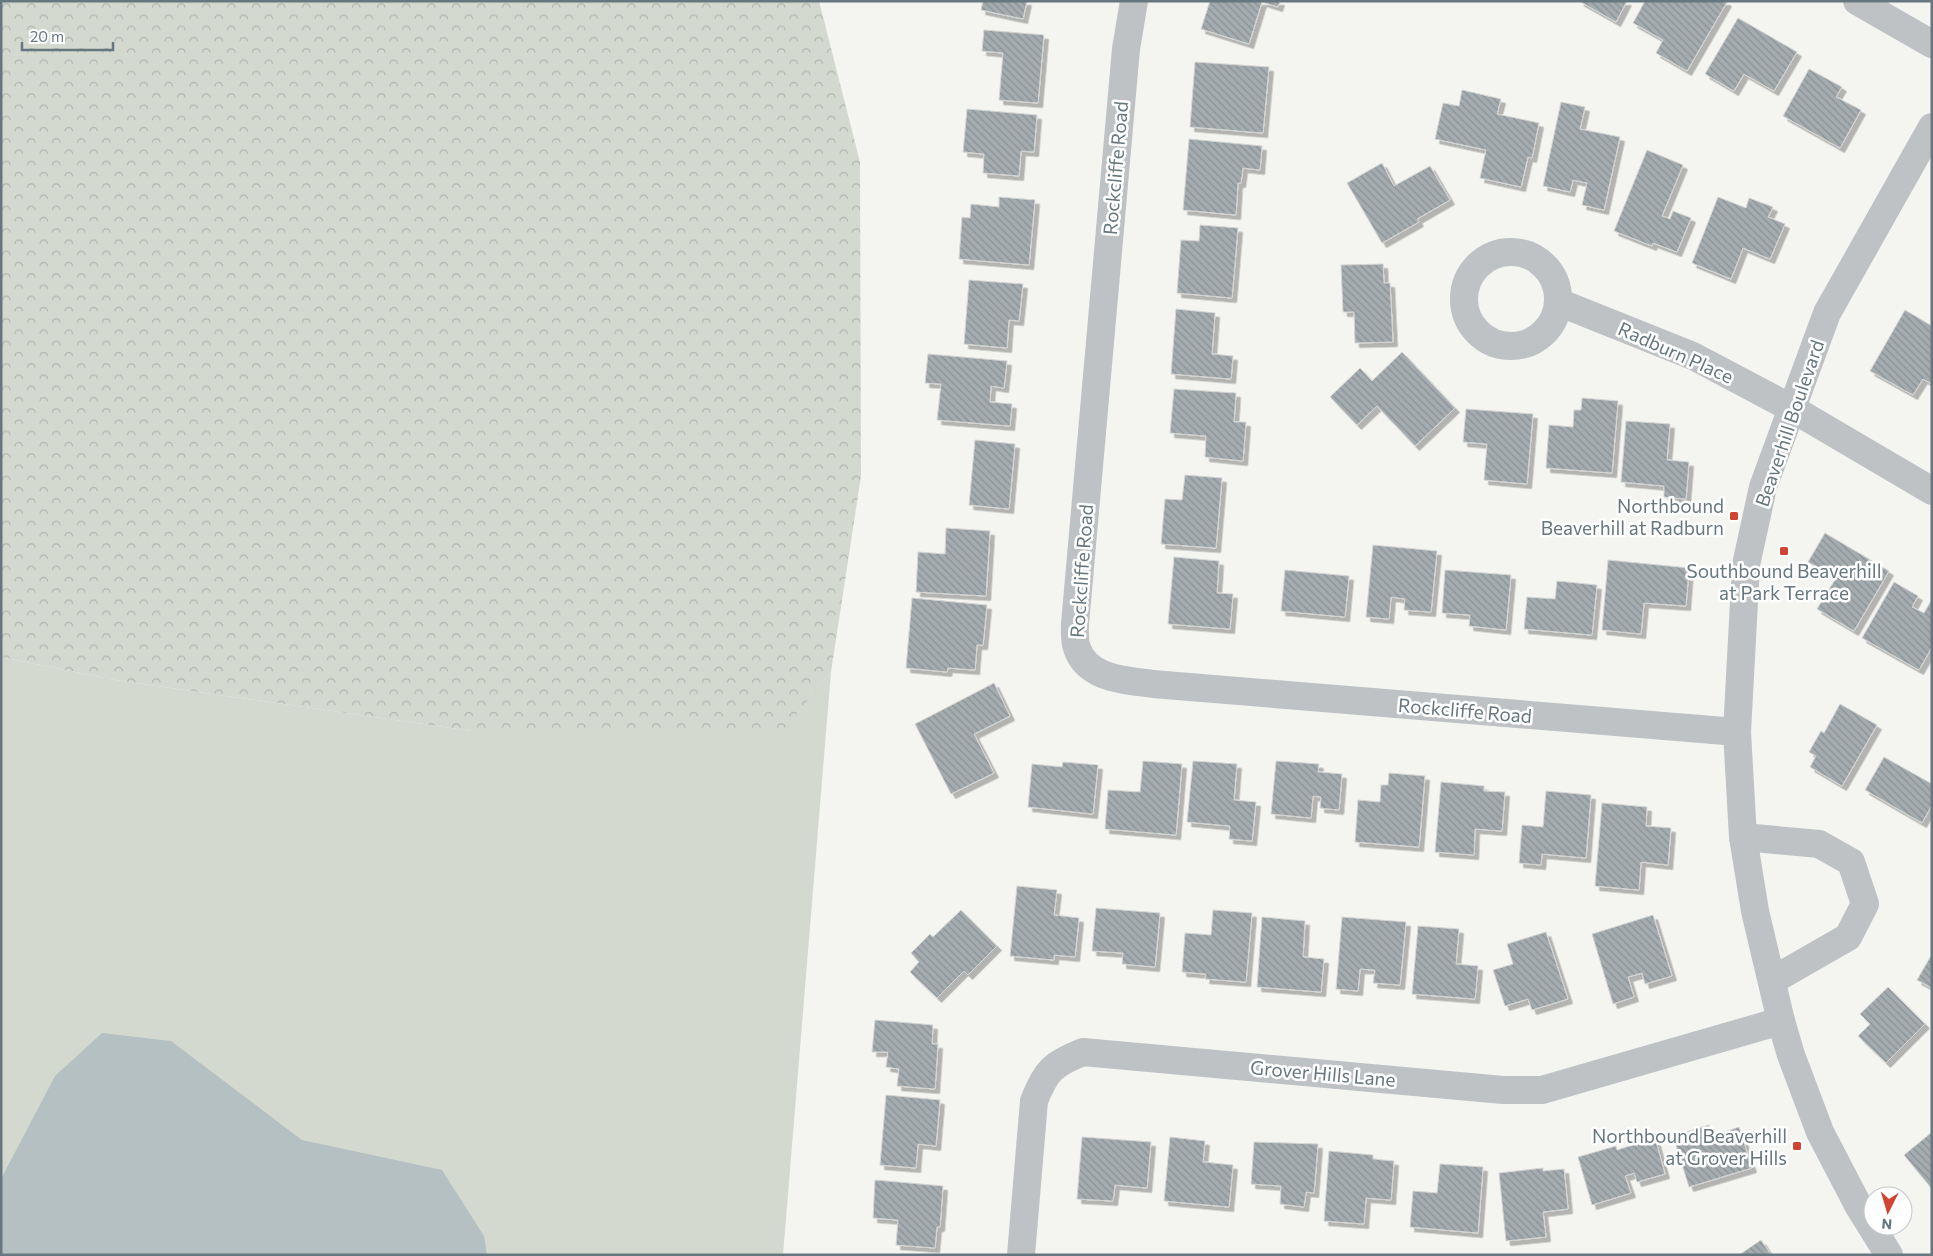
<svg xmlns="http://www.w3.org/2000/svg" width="1933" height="1256" viewBox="0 0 1933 1256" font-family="Commissioner,sans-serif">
<defs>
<pattern id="forest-crowns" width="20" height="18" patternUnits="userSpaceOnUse" patternTransform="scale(1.25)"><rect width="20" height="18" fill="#d4d9d0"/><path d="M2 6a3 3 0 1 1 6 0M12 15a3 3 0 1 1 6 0" fill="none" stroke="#b0b5ae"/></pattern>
<pattern id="building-back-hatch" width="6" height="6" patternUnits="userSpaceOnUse" patternTransform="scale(1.25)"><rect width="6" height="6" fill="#a4acaf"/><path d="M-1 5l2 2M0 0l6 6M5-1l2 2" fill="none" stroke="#899194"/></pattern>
<filter id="shadow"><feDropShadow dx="4.5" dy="4.5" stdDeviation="0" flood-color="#0004"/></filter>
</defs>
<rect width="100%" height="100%" fill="#f4f4f1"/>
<path fill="#d4d9d0" d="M 1,657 L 115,680 L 472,731 L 782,731 L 831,672 L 783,1255 L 1,1255 Z"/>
<path fill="url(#forest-crowns)" d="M 1,1 L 819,1 L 860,162 L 861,476 L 831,672 L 783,731 L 472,731 L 115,680 L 1,657 Z"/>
<path fill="#b4c0c2" d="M 102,1033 L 171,1041 L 302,1140 L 442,1170 L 484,1236 L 487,1255 L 1,1255 L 1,1179 L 55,1076 Z"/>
<g fill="url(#building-back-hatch)" stroke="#d5d5d4" filter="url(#shadow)">
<path d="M 983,1 L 1027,1 L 1023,19 L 981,10 Z"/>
<path d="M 1210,1 L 1280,1 L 1278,7 L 1262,2 L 1249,44 L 1201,29 Z"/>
<path d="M 1579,1 L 1627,1 L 1616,22 Z"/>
<path d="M 1645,1 L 1726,1 L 1727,2 L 1687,71 L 1656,53 L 1663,40 L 1633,23 Z"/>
<path d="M 1738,18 L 1797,52 L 1774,91 L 1744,74 L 1734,91 L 1705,74 Z"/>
<path d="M 984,30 L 1044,35 L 1038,103 L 999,100 L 1003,53 L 982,51 Z"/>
<path d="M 1195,62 L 1269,67 L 1263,133 L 1190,127 Z"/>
<path d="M 1809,69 L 1842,87 L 1836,97 L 1861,110 L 1840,148 L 1783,116 Z"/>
<path d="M 1462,90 L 1501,99 L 1497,114 L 1539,123 L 1532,158 L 1528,157 L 1521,187 L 1480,178 L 1486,150 L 1435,139 L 1443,103 L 1459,106 Z"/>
<path d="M 1561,102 L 1585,107 L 1580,129 L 1620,137 L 1604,210 L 1582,205 L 1587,183 L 1573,180 L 1570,192 L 1543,186 Z"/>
<path d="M 967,109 L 1037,115 L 1034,152 L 1021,151 L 1019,176 L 983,173 L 984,154 L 963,152 Z"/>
<path d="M 1189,139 L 1262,146 L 1260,170 L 1243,168 L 1241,183 L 1238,183 L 1236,215 L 1183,210 Z"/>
<path d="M 1647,150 L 1683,165 L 1662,216 L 1670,219 L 1673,211 L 1691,218 L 1677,252 L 1653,243 L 1652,246 L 1614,231 Z"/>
<path d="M 1382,163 L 1394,186 L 1430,166 L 1450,200 L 1417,219 L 1419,222 L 1382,243 L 1347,183 Z"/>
<path d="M 999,197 L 1035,200 L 1029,265 L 959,259 L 962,217 L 970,218 L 971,204 L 999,207 Z"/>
<path d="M 1718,197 L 1746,208 L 1749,198 L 1773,207 L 1768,217 L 1785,224 L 1770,259 L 1743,248 L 1731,279 L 1692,263 Z"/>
<path d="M 1200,225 L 1238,228 L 1232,298 L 1177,293 L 1181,240 L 1199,241 Z"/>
<path d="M 1383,264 L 1384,283 L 1390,283 L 1393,342 L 1355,343 L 1354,312 L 1343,312 L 1341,265 Z"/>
<path d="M 969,280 L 1023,284 L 1019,321 L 1009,320 L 1007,348 L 964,344 Z"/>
<path d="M 1176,309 L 1215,313 L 1212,354 L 1233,356 L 1231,379 L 1171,374 Z"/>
<path d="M 1905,310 L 1932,326 L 1932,384 L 1923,379 L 1913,395 L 1870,371 Z"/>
<path d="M 1402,352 L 1455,408 L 1415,446 L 1377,406 L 1357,425 L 1330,397 L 1360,368 L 1372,381 Z"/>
<path d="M 928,354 L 1007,361 L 1004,388 L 991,386 L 990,402 L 1012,404 L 1010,426 L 937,420 L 941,384 L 925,383 Z"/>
<path d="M 1174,389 L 1236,393 L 1234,422 L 1246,422 L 1243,461 L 1205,457 L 1206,436 L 1170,433 Z"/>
<path d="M 1582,398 L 1618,401 L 1612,473 L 1546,468 L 1549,425 L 1573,427 L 1574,410 L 1581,410 Z"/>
<path d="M 1466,409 L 1533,414 L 1527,484 L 1484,480 L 1487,444 L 1463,442 Z"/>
<path d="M 1626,421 L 1670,424 L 1667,460 L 1689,462 L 1686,499 L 1664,497 L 1664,486 L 1621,482 Z"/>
<path d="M 975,440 L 1015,444 L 1009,509 L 969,505 Z"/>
<path d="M 1185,475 L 1222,478 L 1216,548 L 1161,544 L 1165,499 L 1182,500 Z"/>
<path d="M 946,528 L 990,531 L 986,596 L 916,592 L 918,552 L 945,554 Z"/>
<path d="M 1825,533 L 1889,571 L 1854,631 L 1817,609 L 1836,578 L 1808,562 Z"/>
<path d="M 1373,545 L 1437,551 L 1431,612 L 1404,610 L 1405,599 L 1391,597 L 1389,619 L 1366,617 Z"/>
<path d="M 1174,557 L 1219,561 L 1217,593 L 1233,594 L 1230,629 L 1168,624 Z"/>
<path d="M 1608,560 L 1689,568 L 1686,606 L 1644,603 L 1641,634 L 1602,630 Z"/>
<path d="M 1285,570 L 1349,576 L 1345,617 L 1281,611 Z"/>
<path d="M 1445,570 L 1511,575 L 1506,630 L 1469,626 L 1470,615 L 1442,613 Z"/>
<path d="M 1557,581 L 1597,585 L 1592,635 L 1524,629 L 1527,597 L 1555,599 Z"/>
<path d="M 1894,582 L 1918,596 L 1912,607 L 1924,613 L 1932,599 L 1932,647 L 1919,670 L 1862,638 Z"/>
<path d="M 912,598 L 987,605 L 983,645 L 977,645 L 975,670 L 948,668 L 947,672 L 906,668 Z"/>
<path d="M 994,683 L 1010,716 L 974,734 L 994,773 L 951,794 L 915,724 Z"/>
<path d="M 1840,704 L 1877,725 L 1842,786 L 1810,767 L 1816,756 L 1809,752 L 1821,731 L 1824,733 Z"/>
<path d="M 1884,757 L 1932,784 L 1932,805 L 1922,823 L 1865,790 Z"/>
<path d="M 1143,761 L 1182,764 L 1176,835 L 1105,829 L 1108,790 L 1140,792 Z"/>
<path d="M 1193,761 L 1237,764 L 1234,800 L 1256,802 L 1252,841 L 1229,839 L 1230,826 L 1187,822 Z"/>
<path d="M 1276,761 L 1319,764 L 1318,772 L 1342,774 L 1339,810 L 1320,808 L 1321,797 L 1313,796 L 1311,818 L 1271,814 Z"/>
<path d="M 1063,762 L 1098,765 L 1093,814 L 1028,807 L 1032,764 L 1062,767 Z"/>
<path d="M 1389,773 L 1425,776 L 1419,847 L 1355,842 L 1358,800 L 1380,802 L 1381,785 L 1388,785 Z"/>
<path d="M 1441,782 L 1484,786 L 1484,791 L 1505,792 L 1502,831 L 1475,829 L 1474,855 L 1435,852 Z"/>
<path d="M 1546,791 L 1591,795 L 1586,858 L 1542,854 L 1541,865 L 1519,863 L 1522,825 L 1543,827 Z"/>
<path d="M 1602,803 L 1647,807 L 1646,826 L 1671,828 L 1668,865 L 1641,862 L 1639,890 L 1595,886 Z"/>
<path d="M 1017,886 L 1057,890 L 1054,915 L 1079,918 L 1075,957 L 1054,955 L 1054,960 L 1010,956 Z"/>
<path d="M 1096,908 L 1160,913 L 1155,967 L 1122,964 L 1123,953 L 1092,951 Z"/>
<path d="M 961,910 L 997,946 L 968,975 L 964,971 L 937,998 L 910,972 L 919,962 L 911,953 L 930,934 L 933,937 Z"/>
<path d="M 1213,910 L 1252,913 L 1246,982 L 1205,979 L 1206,974 L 1182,972 L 1185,933 L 1211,935 Z"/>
<path d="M 1653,915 L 1672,976 L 1645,984 L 1642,973 L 1628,977 L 1634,997 L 1613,1004 L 1592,934 Z"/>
<path d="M 1262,917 L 1305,921 L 1303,957 L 1324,959 L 1321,992 L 1257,987 Z"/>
<path d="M 1342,917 L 1406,922 L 1400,985 L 1373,983 L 1375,970 L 1360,969 L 1358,991 L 1336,989 Z"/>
<path d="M 1418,926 L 1459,929 L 1456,964 L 1478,966 L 1475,999 L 1412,994 Z"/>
<path d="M 1546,932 L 1568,999 L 1532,1010 L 1528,999 L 1505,1006 L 1493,970 L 1513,964 L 1507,944 Z"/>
<path d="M 1932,954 L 1932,988 L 1917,980 Z"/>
<path d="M 1888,987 L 1925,1024 L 1886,1063 L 1858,1036 L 1870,1024 L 1860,1014 Z"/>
<path d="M 875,1020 L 933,1025 L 932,1044 L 938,1044 L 935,1089 L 897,1086 L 899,1069 L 886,1067 L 888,1052 L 872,1052 Z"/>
<path d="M 886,1095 L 940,1100 L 936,1146 L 918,1144 L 916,1168 L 880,1165 Z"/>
<path d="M 1709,1125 L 1713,1136 L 1739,1127 L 1752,1168 L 1689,1187 L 1673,1136 Z"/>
<path d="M 1932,1132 L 1932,1189 L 1904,1155 Z"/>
<path d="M 1082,1137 L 1151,1142 L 1147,1188 L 1115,1185 L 1113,1201 L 1077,1199 Z"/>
<path d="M 1170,1137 L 1205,1141 L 1203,1162 L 1233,1165 L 1229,1207 L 1164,1201 Z"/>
<path d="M 1655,1138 L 1665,1174 L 1637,1182 L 1634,1173 L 1625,1176 L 1631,1193 L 1592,1205 L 1578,1157 L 1616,1146 L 1617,1150 Z"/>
<path d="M 1254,1142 L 1318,1144 L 1314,1193 L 1306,1192 L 1304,1207 L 1280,1204 L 1281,1186 L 1251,1184 Z"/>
<path d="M 1329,1151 L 1373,1155 L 1373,1159 L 1394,1161 L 1391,1200 L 1366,1198 L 1364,1224 L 1324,1221 Z"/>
<path d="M 1440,1164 L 1483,1167 L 1478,1233 L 1410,1227 L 1413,1191 L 1437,1193 Z"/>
<path d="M 1543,1168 L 1543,1171 L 1564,1169 L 1568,1209 L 1543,1212 L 1546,1237 L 1506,1241 L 1499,1173 Z"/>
<path d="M 875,1180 L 943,1186 L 940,1227 L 937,1227 L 935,1248 L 896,1245 L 898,1220 L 873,1218 Z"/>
<path d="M 1761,1240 L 1771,1255 L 1739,1255 Z"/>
</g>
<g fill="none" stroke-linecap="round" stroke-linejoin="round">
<g stroke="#bec2c5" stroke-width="28">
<path d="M 1134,1 L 1126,49 L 1075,624 C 1075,632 1074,641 1077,648 C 1087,679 1125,680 1153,684 L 1737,732"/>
<path d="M 1857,1 L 1932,44"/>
<circle cx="1511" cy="299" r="47"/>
<path d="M 1558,302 L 1693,356 L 1791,408 L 1932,491"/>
<path d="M 1743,837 L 1819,844 L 1851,862 L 1865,904 L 1848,937 L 1773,980"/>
<path d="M 1021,1255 L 1034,1101 C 1046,1070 1053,1064 1083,1052 L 1503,1090 L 1542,1090 L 1781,1021"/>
<path d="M 1889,1255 L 1858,1205 L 1820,1132 L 1791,1055 L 1781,1021 L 1755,911 L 1743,837 L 1737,732 L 1746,565 L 1763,487 L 1827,313 L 1932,127"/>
</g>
</g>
<g fill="#d14434" stroke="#fff" stroke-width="2">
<rect x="1729" y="511" width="10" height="10" rx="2.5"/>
<rect x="1779" y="546" width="10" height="10" rx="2.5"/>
<rect x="1792" y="1141" width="10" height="10" rx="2.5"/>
</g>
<g text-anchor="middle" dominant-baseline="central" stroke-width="5" stroke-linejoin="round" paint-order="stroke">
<g font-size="19" fill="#66777f" stroke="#fff">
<text transform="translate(1115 168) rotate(-85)">Rockcliffe Road</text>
<text transform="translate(1676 352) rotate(24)">Radburn Place</text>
<text transform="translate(1789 423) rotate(-71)">Beaverhill Boulevard</text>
<text transform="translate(1081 571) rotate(-86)">Rockcliffe Road</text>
<text transform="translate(1465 710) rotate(5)">Rockcliffe Road</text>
<text transform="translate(1323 1073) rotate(5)">Grover Hills Lane</text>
</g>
<g font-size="19" fill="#66777f" stroke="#fff" text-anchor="end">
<text x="1724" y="505">Northbound<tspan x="1724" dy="22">Beaverhill at Radburn</tspan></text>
<text x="1784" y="570" text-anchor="middle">Southbound Beaverhill<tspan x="1784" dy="22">at Park Terrace</tspan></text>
<text x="1787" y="1135">Northbound Beaverhill<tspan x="1787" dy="22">at Grover Hills</tspan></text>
</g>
</g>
<rect width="1933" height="1256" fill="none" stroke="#66777f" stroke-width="5"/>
<g transform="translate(1888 1211) rotate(185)"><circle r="24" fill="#ffffff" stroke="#c2c9cc"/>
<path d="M0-4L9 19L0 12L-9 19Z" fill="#d14434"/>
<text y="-8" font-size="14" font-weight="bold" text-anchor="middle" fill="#66777f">N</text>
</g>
<path d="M22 42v8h91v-8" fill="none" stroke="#66777f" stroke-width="2.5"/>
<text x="30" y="42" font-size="15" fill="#66777f" stroke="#ffffff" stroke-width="4" paint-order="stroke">20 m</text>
</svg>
